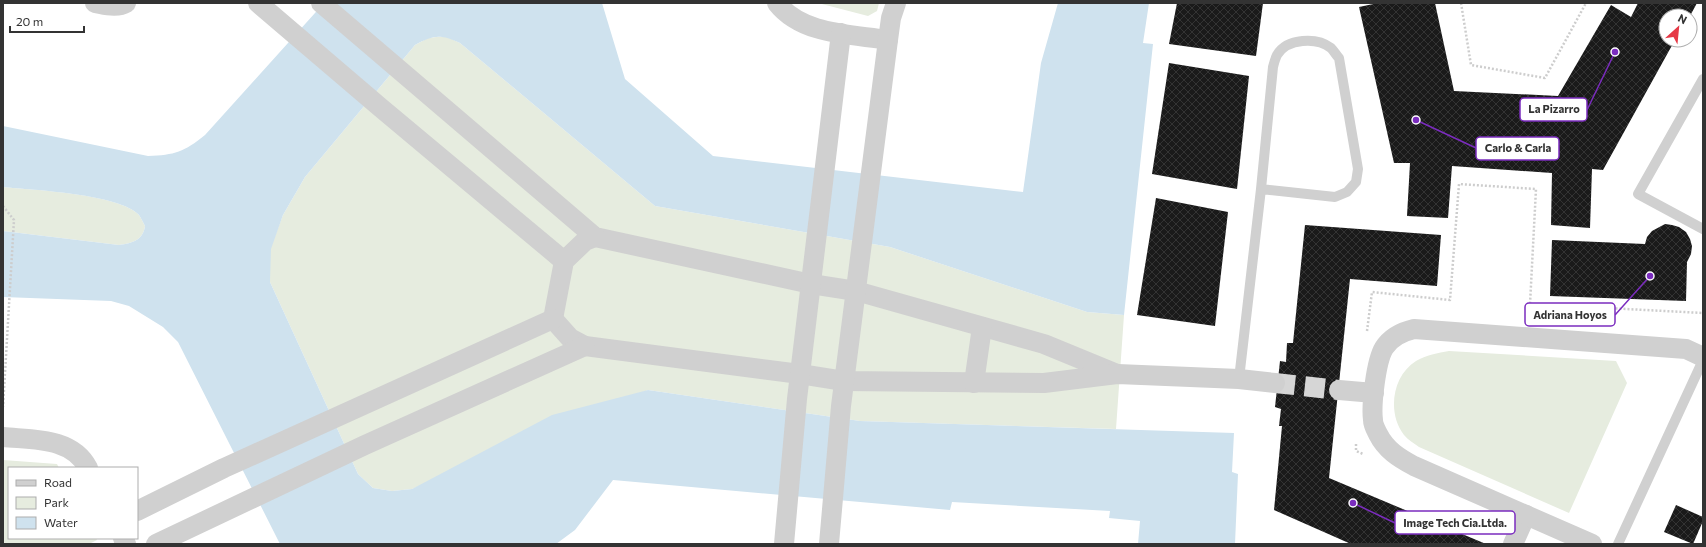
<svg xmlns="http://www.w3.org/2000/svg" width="1706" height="547" viewBox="0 0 1706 547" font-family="Commissioner,sans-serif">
<defs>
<pattern id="building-cross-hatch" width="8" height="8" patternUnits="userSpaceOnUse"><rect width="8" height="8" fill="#1a1a1a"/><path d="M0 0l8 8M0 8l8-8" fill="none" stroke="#333"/></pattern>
</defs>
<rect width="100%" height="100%" fill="#fff"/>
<g fill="#e6ecdf">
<path d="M 818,3 L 879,3 L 877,11 L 868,16 Z"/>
<path d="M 445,36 L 460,43 L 655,206 L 890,247 L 1087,312 L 1124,315 L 1116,429 L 860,421 L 648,390 L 412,489 L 392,491 L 373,488 L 358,474 L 270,282 L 270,249 L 283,215 L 305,177 L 415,45 L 428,38 Z"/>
<path d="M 3,187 C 33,190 120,194 139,215 C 141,218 143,222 145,226 C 143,240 133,243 119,245 L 3,231 Z"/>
<path d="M 1449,351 L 1616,361 L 1627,383 L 1569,513 L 1419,447 C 1414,443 1408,440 1404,435 C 1387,413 1392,376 1416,361 C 1426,355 1438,353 1449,351 Z"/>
<path d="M 3,460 L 57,464 L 59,468 L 9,468 L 9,538 L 96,538 L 97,540 L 89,544 L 3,544 Z"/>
</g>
<path fill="#cfe2ee" d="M 324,3 L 602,3 L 625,79 L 713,156 L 1023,192 L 1041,63 L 1058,3 L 1149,3 L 1143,43 L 1153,44 L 1124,315 L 1087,312 L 890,247 L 655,206 L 460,43 C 440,34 434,35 415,45 L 305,177 L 283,215 L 271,249 L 270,282 L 358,474 L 373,488 L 392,491 L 412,489 L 552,415 L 648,390 L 860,421 L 1234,433 L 1232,472 L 1238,474 L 1235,544 L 1138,544 L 1140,521 L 1109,518 L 1110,511 L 952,502 L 950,510 L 613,480 L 575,530 L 556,544 L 280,544 L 178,342 L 163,327 L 129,306 L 111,301 L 3,297 L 3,231 L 119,245 C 133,243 143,240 145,226 C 143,222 141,218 139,215 C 120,194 32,190 3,187 L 3,126 L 148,156 C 175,155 184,152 205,135 Z"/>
<g fill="url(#building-cross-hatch)">
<path d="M 1177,3 L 1263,3 L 1256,56 L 1169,44 Z"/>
<path d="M 1378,3 L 1435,3 L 1454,91 L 1558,96 L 1611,5 L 1631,17 L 1638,3 L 1697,3 L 1690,16 L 1666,16 L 1666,40 L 1675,40 L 1603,170 L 1592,169 L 1590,228 L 1551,225 L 1552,173 L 1452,166 L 1448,218 L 1407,216 L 1410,163 L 1394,163 L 1359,7 Z"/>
<path d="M 1169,63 L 1249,76 L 1237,189 L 1152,174 Z"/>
<path d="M 1156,198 L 1228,212 L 1215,326 L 1137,315 Z"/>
<path d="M 1665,224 L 1672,225 L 1679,227 L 1686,232 L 1690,239 L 1692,246 L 1691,254 L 1687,262 L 1686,301 L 1550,296 L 1552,240 L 1645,244 L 1647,237 L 1652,231 Z"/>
<path d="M 1305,225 L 1441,235 L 1437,286 L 1350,279 L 1329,478 L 1486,544 L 1351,544 L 1274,510 L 1282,426 L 1279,426 L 1281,409 L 1275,407 L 1280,361 L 1286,362 L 1287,343 L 1293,343 Z"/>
<path d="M 1676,505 L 1703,517 L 1703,521 L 1693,544 L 1664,532 Z"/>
</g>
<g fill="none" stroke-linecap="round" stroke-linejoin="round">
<path stroke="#d6d6d6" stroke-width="20" stroke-dasharray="20 10" stroke-linecap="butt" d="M 1275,383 L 1339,390"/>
<g stroke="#cdcdcd" stroke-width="2.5" stroke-dasharray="2 2" stroke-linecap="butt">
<path d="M 1461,3 L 1471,65 L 1545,78 L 1586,3"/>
<path d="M 3,206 L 14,220 L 3,407"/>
<path d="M 1367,331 L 1372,292 L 1450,300 L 1459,184 L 1536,189 L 1530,304 L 1703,313"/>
<path d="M 1356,444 L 1356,451 L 1363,454"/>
</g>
<g stroke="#d0d0d0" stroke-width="10">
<path d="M 1703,79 L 1638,194 L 1703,229"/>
<path d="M 1239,379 L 1261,189 L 1273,67 C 1274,63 1275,59 1277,55 C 1287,38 1317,37 1331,48 C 1334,51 1336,55 1339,58 L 1358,169 L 1356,182 L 1347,192 L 1335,197 L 1261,189"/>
<path d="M 1618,544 L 1703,360"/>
</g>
<g stroke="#d0d0d0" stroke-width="20">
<path d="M 95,3 C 104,5 118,8 126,3"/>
<path d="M 258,3 L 381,108 L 564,261"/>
<path d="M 321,3 L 595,237 L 811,284 L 856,291 L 1044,344 L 1117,374"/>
<path d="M 777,3 C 802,35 851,34 888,40"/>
<path d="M 553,319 L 570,338 L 585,346 L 800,374 L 844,381 L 1044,383 L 1117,374 L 1239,379 L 1275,383"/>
<path d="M 553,319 L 564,261 L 585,241 L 595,237"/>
<path d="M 974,383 L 982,327"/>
<path d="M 1339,390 L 1374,393"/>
<path d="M 3,437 C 33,440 72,437 88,468"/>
<path d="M 137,511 L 224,468 L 553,319"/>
<path d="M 123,538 L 126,544"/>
<path d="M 156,544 L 365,445 L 585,346"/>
<path d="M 784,544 L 797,399 L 841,33"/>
<path d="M 829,544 L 841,406 L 888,40 L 891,18 L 896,3"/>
<path d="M 1513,544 L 1526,515"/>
<path d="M 1592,544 L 1414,466 C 1399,458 1386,450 1378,434 C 1376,430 1373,425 1373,420 C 1371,405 1376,361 1384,348 C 1391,337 1401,332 1414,329 L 1686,349 L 1703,357"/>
</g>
</g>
<path fill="none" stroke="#7b2cbf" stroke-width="1.5" d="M1615 52L1587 110M1416 120L1476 148M1650 276L1615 315M1353 503L1395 523"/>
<g fill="#7b2cbf" stroke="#fff" stroke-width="1.5">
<circle cx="1615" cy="52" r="4"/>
<circle cx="1416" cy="120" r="4"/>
<circle cx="1650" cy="276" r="4"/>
<circle cx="1353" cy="503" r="4"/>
</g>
<g fill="#fff" stroke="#7b2cbf" stroke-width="1.5">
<rect x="1520" y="98" width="67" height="23" rx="4"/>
<rect x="1476" y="137" width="83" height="23" rx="4"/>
<rect x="1525" y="303" width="90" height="23" rx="4"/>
<rect x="1395" y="511" width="120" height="23" rx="4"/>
</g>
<g font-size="11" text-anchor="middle" font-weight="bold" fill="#333">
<text x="1554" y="113">La Pizarro</text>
<text x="1518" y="152">Carlo &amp; Carla</text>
<text x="1570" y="319">Adriana Hoyos</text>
<text x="1455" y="527">Image Tech Cia.Ltda.</text>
</g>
<rect width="1706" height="547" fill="none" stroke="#333333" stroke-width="8"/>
<rect x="8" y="467" width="130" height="72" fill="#ffffff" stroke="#adadad"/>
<rect x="16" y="480" width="20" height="6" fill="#d0d0d0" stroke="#adadad"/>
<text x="44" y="487" font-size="12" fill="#333333">Road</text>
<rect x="16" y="497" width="20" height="12" fill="#e6ecdf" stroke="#adadad"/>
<text x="44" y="507" font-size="12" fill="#333333">Park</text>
<rect x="16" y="517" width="20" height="12" fill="#cfe2ee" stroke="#adadad"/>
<text x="44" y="527" font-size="12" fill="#333333">Water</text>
<g transform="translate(1678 28) rotate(27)"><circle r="19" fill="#ffffff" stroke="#adadad"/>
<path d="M0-3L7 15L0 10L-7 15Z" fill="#e63946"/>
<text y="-6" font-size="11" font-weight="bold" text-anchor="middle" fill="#333333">N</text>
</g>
<path d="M10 26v6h74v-6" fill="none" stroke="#333333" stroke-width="2"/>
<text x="16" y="26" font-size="12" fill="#333333" stroke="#ffffff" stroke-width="3" paint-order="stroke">20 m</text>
</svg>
